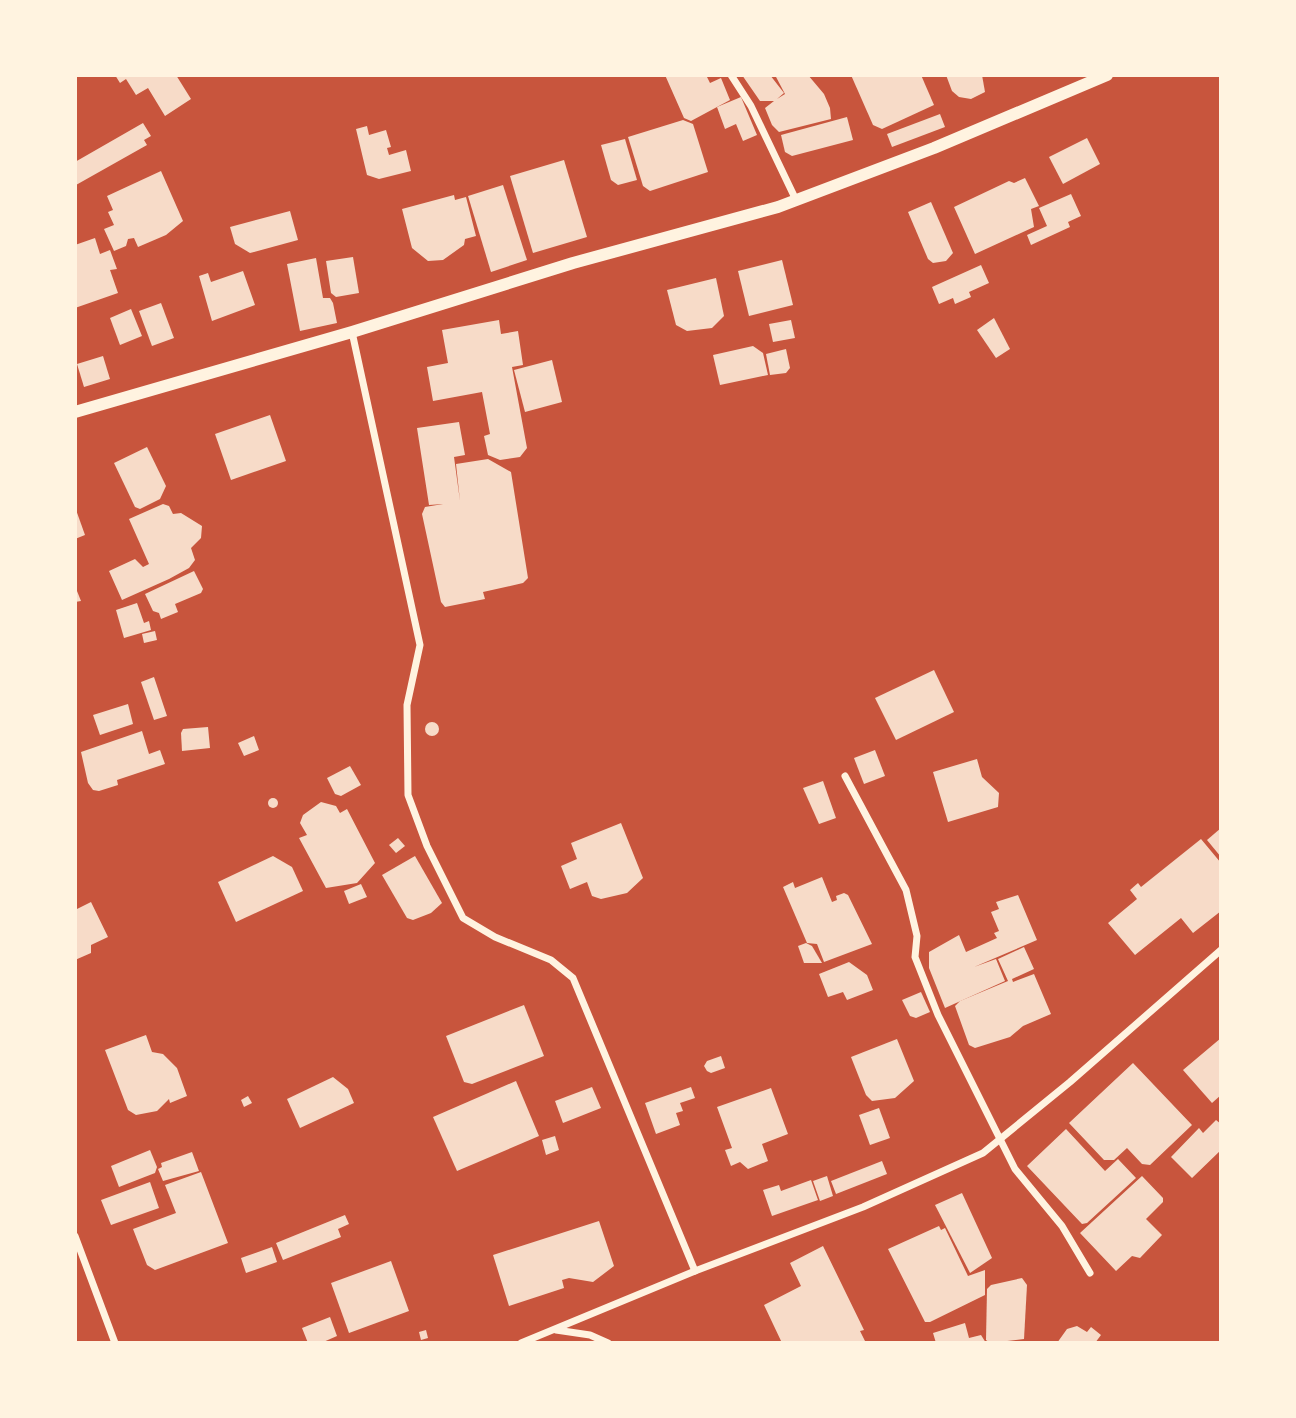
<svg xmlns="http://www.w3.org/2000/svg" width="1296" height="1418" viewBox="0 0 1296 1418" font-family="'Noto Sans',sans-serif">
<rect width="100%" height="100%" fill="#c8553d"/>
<g fill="#f7dbc8">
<path d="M 115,75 L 176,75 L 191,99 L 165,116 L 148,88 L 136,95 L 126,79 L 120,83 Z"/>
<path d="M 665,75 L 706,75 L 710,83 L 721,78 L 730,100 L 691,121 L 684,118 Z"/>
<path d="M 742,75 L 770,75 L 784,93 L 777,99 L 785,94 L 775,75 L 808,75 L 824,94 L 830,108 L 831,119 L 779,132 L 772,125 L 765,108 L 774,101 L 760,101 Z"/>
<path d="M 851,75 L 921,75 L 934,105 L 882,129 L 873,125 Z"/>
<path d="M 946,75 L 982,75 L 985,92 L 971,99 L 959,97 L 952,91 Z"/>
<path d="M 741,97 L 757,135 L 743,141 L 736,124 L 725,129 L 717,107 Z"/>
<path d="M 940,114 L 945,127 L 892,147 L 887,134 Z"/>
<path d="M 847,117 L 853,140 L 792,156 L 785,152 L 781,135 Z"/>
<path d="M 683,120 L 693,124 L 708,172 L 650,191 L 643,186 L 628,137 Z"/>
<path d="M 143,123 L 151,136 L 144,140 L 147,145 L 76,185 L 75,162 Z"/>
<path d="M 367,126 L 369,135 L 386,130 L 391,147 L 387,148 L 389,155 L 406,150 L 411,171 L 379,179 L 367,175 L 356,129 Z"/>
<path d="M 1087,138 L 1100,164 L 1063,184 L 1049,157 Z"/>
<path d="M 625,139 L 637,180 L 618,185 L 611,180 L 601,145 Z"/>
<path d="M 564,160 L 587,237 L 533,253 L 510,176 Z"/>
<path d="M 161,171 L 183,221 L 166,235 L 138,247 L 134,238 L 128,239 L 126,246 L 114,251 L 104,229 L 114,225 L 108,212 L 113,210 L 107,196 Z"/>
<path d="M 1025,178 L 1039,206 L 1031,209 L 1034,227 L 975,254 L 954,207 L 1009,181 L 1014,183 Z"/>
<path d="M 503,185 L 527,260 L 491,272 L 468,196 Z"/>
<path d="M 1071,194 L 1081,216 L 1068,222 L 1070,227 L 1031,245 L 1027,235 L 1047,226 L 1039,208 Z"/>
<path d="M 454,195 L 455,200 L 466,197 L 476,236 L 465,239 L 464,245 L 443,260 L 428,261 L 412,248 L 402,209 Z"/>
<path d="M 931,202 L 953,253 L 946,261 L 933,263 L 928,259 L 908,212 Z"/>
<path d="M 290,211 L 298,240 L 250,253 L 235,244 L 230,227 Z"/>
<path d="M 95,238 L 100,254 L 110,250 L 117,269 L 110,270 L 118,293 L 75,308 L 75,245 Z"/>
<path d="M 353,257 L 359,293 L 336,297 L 331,293 L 326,261 Z"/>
<path d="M 316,258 L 323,298 L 330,298 L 333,303 L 337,323 L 300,331 L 287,264 Z"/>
<path d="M 782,260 L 793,305 L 749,316 L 738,271 Z"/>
<path d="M 981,265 L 989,283 L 969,292 L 971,297 L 955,304 L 953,298 L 939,304 L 932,287 Z"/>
<path d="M 243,271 L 255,305 L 212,321 L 199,276 L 208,273 L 211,282 Z"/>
<path d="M 716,278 L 724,316 L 712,328 L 687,331 L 676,325 L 667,290 Z"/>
<path d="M 161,303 L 174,338 L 152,346 L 139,311 Z"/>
<path d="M 131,309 L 142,336 L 120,345 L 110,318 Z"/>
<path d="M 994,318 L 1010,349 L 996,358 L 977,330 Z"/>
<path d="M 499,320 L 501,334 L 518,331 L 523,365 L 512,367 L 527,448 L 520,457 L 500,460 L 488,455 L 484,436 L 490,434 L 482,392 L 433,401 L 427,367 L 448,363 L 442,330 Z"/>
<path d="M 791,320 L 795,338 L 773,342 L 769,324 Z"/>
<path d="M 753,346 L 763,353 L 768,375 L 720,385 L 713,355 Z"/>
<path d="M 786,349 L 790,368 L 786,373 L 770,375 L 766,354 Z"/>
<path d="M 103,356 L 110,379 L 84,387 L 77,364 Z"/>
<path d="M 552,360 L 562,402 L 525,412 L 514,370 Z"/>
<path d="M 270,415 L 286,461 L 231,480 L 215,434 Z"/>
<path d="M 459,422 L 465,455 L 454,457 L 460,501 L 456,464 L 488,459 L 511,472 L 528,578 L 523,583 L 483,592 L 485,599 L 445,607 L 441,602 L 422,514 L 425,507 L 443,504 L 429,505 L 417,428 Z"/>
<path d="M 147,447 L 166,486 L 160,499 L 140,509 L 135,507 L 114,463 Z"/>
<path d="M 163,504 L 169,506 L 173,514 L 181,513 L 202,526 L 201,538 L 191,548 L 195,560 L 189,568 L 169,579 L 122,600 L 109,571 L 135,559 L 143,567 L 149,564 L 129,519 Z"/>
<path d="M 75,507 L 85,535 L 75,539 Z"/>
<path d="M 194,571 L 203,589 L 201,593 L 175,604 L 178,612 L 161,619 L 159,613 L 153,611 L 145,594 Z"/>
<path d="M 75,586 L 81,601 L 75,602 Z"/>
<path d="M 137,603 L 144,623 L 149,621 L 151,630 L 124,638 L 116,610 Z"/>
<path d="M 155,631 L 157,640 L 144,643 L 142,634 Z"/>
<path d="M 934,670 L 954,712 L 896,740 L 875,698 Z"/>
<path d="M 154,677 L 167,716 L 154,720 L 141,682 Z"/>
<path d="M 128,704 L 133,724 L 100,735 L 93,715 Z"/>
<circle cx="432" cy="729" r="7"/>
<path d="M 208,727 L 210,748 L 182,751 L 181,733 L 183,729 Z"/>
<path d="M 142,731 L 149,754 L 160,750 L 165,764 L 117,780 L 118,785 L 99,791 L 93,790 L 88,783 L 81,752 Z"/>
<path d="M 254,736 L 259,750 L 244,756 L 238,743 Z"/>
<path d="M 875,750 L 885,776 L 864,784 L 854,758 Z"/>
<path d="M 977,759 L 982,777 L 999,793 L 998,807 L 948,822 L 933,772 Z"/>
<path d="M 350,766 L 361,785 L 341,796 L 335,794 L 327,778 Z"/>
<path d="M 823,781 L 836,818 L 819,824 L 803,788 Z"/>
<circle cx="273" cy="803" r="5"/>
<path d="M 321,802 L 336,806 L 340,813 L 347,809 L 375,863 L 357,883 L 326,888 L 299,838 L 307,835 L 300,823 L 303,815 Z"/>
<path d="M 621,823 L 643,878 L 627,893 L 601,899 L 592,896 L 587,882 L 570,889 L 561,866 L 577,859 L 571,843 Z"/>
<path d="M 1221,828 L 1221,857 L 1207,840 Z"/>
<path d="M 398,838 L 405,846 L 396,853 L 389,845 Z"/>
<path d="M 1201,839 L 1221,863 L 1221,911 L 1193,933 L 1181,918 L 1135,955 L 1108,923 L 1137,899 L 1130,890 L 1138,883 L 1141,887 Z"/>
<path d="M 273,856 L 292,867 L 303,891 L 236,922 L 218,882 Z"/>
<path d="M 415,856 L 442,903 L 431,913 L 413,920 L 407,918 L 382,875 Z"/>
<path d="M 822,877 L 832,902 L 837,900 L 836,896 L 844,893 L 848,895 L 872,944 L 824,962 L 817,944 L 807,943 L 783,887 L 793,882 L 795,888 Z"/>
<path d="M 361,884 L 367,897 L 349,904 L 344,891 Z"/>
<path d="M 1018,895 L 1037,940 L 974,967 L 996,959 L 1005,981 L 945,1008 L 929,968 L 929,952 L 959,935 L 966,952 L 997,938 L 994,933 L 999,931 L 991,912 L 999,909 L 996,902 Z"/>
<path d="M 91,902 L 108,937 L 91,945 L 91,953 L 75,960 L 75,910 Z"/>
<path d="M 806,943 L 812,946 L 822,963 L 804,963 L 798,946 Z"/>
<path d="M 1024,947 L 1034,969 L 1012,979 L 1013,982 L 1034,974 L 1051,1014 L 1023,1026 L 1010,1037 L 975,1048 L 969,1045 L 955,1006 L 960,1001 L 1008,981 L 998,959 Z"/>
<path d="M 849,962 L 867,975 L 873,990 L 847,1000 L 843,992 L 828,997 L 819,974 Z"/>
<path d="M 921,992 L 930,1012 L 916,1018 L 910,1016 L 902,1000 Z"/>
<path d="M 524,1005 L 544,1056 L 472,1084 L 464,1082 L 446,1036 Z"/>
<path d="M 146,1035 L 152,1052 L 163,1054 L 177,1068 L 187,1096 L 170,1103 L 169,1099 L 157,1111 L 136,1115 L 128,1110 L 105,1050 Z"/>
<path d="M 1221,1038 L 1221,1095 L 1212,1103 L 1183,1070 Z"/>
<path d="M 897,1039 L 914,1081 L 895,1098 L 872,1101 L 866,1095 L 851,1057 Z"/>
<path d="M 721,1056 L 725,1068 L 711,1073 L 707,1071 L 704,1066 L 707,1061 Z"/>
<path d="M 1133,1063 L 1192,1125 L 1150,1165 L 1142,1164 L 1127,1148 L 1114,1160 L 1104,1160 L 1069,1123 Z"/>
<path d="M 333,1077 L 348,1089 L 354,1103 L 300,1128 L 287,1099 Z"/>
<path d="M 516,1081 L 539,1136 L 457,1171 L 433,1117 Z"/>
<path d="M 592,1087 L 601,1108 L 563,1123 L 555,1101 Z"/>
<path d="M 691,1087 L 695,1098 L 680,1103 L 683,1111 L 676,1113 L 680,1125 L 656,1134 L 645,1103 Z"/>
<path d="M 771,1088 L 788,1134 L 762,1144 L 768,1161 L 748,1169 L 740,1162 L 731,1166 L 725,1150 L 732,1148 L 717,1107 Z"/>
<path d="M 248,1096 L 252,1103 L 244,1107 L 241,1100 Z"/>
<path d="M 879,1108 L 890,1138 L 870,1145 L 859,1115 Z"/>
<path d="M 1216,1120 L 1221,1124 L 1221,1150 L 1192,1178 L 1171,1157 L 1199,1128 L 1203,1133 Z"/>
<path d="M 1066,1129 L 1105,1171 L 1118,1159 L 1136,1178 L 1087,1223 L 1082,1224 L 1027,1166 Z"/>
<path d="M 555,1136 L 559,1150 L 546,1155 L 542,1140 Z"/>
<path d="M 150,1150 L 157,1167 L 155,1173 L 119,1187 L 111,1166 Z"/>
<path d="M 192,1152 L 199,1171 L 163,1181 L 158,1169 L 162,1167 L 161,1163 Z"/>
<path d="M 882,1161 L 887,1174 L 836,1194 L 831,1181 Z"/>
<path d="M 201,1172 L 228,1243 L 155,1270 L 147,1265 L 133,1229 L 176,1213 L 165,1185 Z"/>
<path d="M 827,1176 L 833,1196 L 820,1201 L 813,1181 Z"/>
<path d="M 1142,1176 L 1163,1198 L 1163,1202 L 1146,1219 L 1162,1235 L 1140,1258 L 1132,1256 L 1116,1271 L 1080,1233 Z"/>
<path d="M 811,1180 L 818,1200 L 772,1216 L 763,1190 L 779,1185 L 781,1191 Z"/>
<path d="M 150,1182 L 159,1208 L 111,1225 L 101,1200 Z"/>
<path d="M 962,1193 L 992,1258 L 970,1273 L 935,1205 Z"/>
<path d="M 345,1215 L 349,1224 L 338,1229 L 341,1237 L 283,1260 L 276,1243 Z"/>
<path d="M 599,1221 L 614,1266 L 593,1282 L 569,1278 L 562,1280 L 564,1288 L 509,1306 L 493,1255 Z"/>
<path d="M 939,1226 L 941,1230 L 945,1228 L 968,1276 L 985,1270 L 985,1295 L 930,1322 L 925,1322 L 888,1249 Z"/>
<path d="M 823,1246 L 864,1330 L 860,1331 L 866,1343 L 782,1343 L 764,1305 L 801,1286 L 790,1263 Z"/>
<path d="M 272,1247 L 277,1262 L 246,1273 L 241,1258 Z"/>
<path d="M 391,1261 L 409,1311 L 349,1333 L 331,1283 Z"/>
<path d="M 1022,1278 L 1027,1285 L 1024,1339 L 990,1343 L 986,1340 L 987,1289 L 991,1285 Z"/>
<path d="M 330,1317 L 337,1336 L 321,1343 L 308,1343 L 302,1328 Z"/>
<path d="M 965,1323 L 969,1338 L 981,1335 L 986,1343 L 936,1343 L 933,1333 Z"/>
<path d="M 1077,1326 L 1087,1332 L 1091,1327 L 1101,1335 L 1095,1343 L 1057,1343 L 1067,1329 Z"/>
<path d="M 426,1330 L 428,1338 L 421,1340 L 419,1332 Z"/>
</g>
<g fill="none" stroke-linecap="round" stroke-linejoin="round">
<g stroke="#fff3e0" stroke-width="7">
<path d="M 731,75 L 751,106 L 796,200"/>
<path d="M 352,332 L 420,645 L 407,705 L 408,795 L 427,846 L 463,918 L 495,937 L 551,960 L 573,978 L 695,1271"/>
<path d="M 845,776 L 906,890 L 917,936 L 915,957 L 938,1015 L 1015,1169 L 1062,1226 L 1090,1273"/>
<path d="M 75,1236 L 115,1343"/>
<path d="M 556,1330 L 590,1335 L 608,1343"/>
<path d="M 521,1343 L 695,1271 L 863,1207 L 983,1153 L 1070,1082 L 1221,950"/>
</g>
<path stroke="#fff3e0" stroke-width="12" d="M 75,412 L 352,332 L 573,263 L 778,207 L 934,148 L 1107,75"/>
</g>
<rect width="1296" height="1418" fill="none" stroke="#fff3e0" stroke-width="154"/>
</svg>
